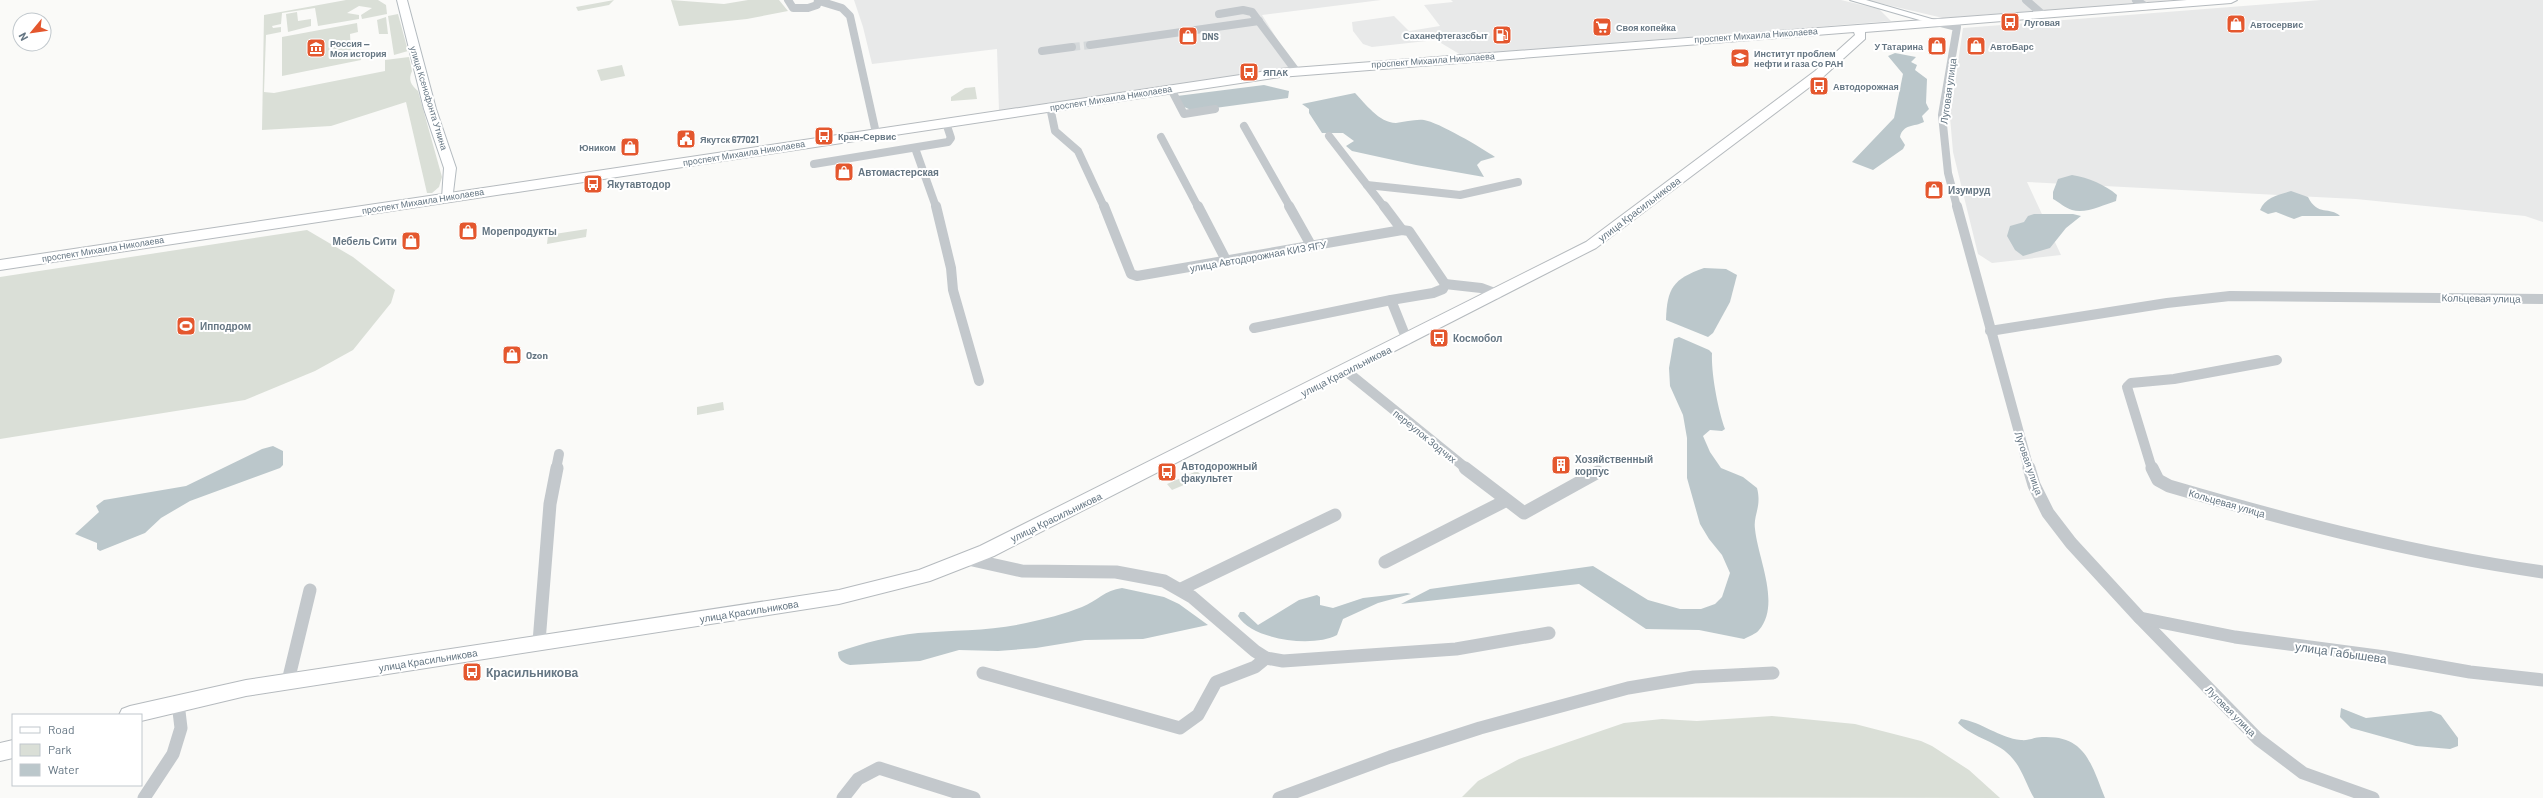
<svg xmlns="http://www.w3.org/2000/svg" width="2543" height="798" viewBox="0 0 2543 798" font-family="Barlow,sans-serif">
<rect width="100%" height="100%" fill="#fafaf8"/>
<g fill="#e8e9e9">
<path d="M 854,0 L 1381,0 L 1262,15 L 1295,68 L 999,111 L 997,49 L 872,64 L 863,27 Z"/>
<path d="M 1451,0 L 1841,0 L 1879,9 L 1891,21 L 1461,55 L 1436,40 L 1372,47 L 1363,44 L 1353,31 L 1352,22 L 1394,16 L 1409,31 L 1440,26 L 1424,5 L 1453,2 Z"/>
<path d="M 1866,0 L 2177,0 L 1943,18 Z"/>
<path d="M 2321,0 L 2543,0 L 2543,222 L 2525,216 L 2356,199 L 2027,182 L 2061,255 L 1992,263 L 1978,254 L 1953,152 L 1950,117 L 1963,28 Z"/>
</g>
<g fill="#dadfd7">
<path d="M 346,0 L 378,0 L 386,5 L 387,14 L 362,19 L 361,15 L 372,8 L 359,6 L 347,13 L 359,15 L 359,19 L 318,26 L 315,8 L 282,13 L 281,24 L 272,26 L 273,28 L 281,27 L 281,32 L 266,35 L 264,92 L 274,93 L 385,71 L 385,60 L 409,57 L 412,71 C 408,80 411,85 418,91 L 442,177 L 439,187 L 432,193 L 427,193 L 406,102 L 331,126 L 262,130 L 264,15 Z"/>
<path d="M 614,0 L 609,5 L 578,11 L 576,7 Z"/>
<path d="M 671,0 L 724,4 L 748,0 L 779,0 L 788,11 L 747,19 L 679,26 Z"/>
<path d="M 297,12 L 298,21 L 311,19 L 311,26 L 288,32 L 286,14 Z"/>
<path d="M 398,14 L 408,51 L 394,55 L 388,16 Z"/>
<path d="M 386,17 L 388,34 L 379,34 L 377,20 Z"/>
<path d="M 357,23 L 358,32 L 350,34 L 351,51 L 360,50 L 361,60 L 282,76 L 282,37 Z"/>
<path d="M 622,65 L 625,76 L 601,81 L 597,70 Z"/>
<path d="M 975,87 L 977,99 L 951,101 L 951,97 L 965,88 Z"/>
<path d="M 587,229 L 586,237 L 547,244 L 548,235 Z"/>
<path d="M 307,230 L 353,257 L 395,290 L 391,303 L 353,350 L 315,371 L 245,400 L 0,439 L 0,277 Z"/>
<path d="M 723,402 L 724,410 L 697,415 L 697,407 Z"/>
<path d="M 1197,471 L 1203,477 L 1172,490 L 1167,484 Z"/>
<path d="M 1772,716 L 1855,724 L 1921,741 L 1932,746 L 1969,770 L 2000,798 L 1462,797 L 1478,781 L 1519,759 L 1624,723 L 1662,719 L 1697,721 Z"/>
</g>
<g fill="#bbc7cb">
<path d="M 1895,53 L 1916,57 L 1911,62 L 1917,65 L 1915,70 L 1927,79 L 1926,103 L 1929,109 L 1922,116 L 1924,122 C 1914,127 1903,124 1900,137 L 1905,145 L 1903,149 L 1873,170 L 1852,162 L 1894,118 L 1903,74 L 1888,56 Z"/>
<path d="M 1264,85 L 1289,91 L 1288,98 L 1193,111 L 1180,105 L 1177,96 Z"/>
<path d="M 1355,93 C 1365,103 1379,123 1396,123 C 1405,122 1415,119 1424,120 C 1438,122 1482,148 1495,157 L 1481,161 L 1477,165 L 1484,177 L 1416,165 L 1352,151 L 1346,146 L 1354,141 L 1343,133 L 1322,133 L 1309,113 L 1309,109 L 1302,104 Z"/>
<path d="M 2072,175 C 2089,178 2104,184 2117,195 L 2116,201 C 2103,205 2086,214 2072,210 C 2065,208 2059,202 2053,199 L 2053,192 L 2058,179 Z"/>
<path d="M 2291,191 L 2308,197 C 2318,217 2330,206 2340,216 L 2302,216 L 2294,219 L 2276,212 L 2268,214 L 2260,210 C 2265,197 2279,195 2291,191 Z"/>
<path d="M 2034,214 L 2073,214 L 2081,216 L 2066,228 L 2050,248 L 2023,256 L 2015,250 L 2007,236 L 2010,226 L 2024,222 L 2028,216 Z"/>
<path d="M 1704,268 L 1726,269 L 1737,275 L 1730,302 L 1713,333 L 1708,337 L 1666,320 C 1667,288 1673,279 1704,268 Z"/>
<path d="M 1679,337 L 1709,350 L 1712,353 C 1711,373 1718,410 1725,429 L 1722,431 L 1710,430 L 1703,436 L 1710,452 L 1721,468 L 1743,477 L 1757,488 C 1762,507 1753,515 1755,529 C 1758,559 1781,604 1759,630 C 1756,634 1749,636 1744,639 L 1699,630 L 1646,629 L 1579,584 L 1401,604 L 1430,589 L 1593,566 L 1648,600 L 1680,609 L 1701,609 L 1715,604 L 1722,597 L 1730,573 L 1722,555 L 1709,539 L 1700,524 L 1687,478 L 1687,438 L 1683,415 L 1670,386 L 1669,368 L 1674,339 Z"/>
<path d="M 273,446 L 283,451 L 283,465 L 280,468 L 190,501 L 161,518 L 145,533 L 100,551 L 97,549 L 97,543 L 75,534 L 99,512 L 96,506 L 104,500 L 186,486 L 262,449 Z"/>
<path d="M 1122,588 L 1164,597 L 1179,604 L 1208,625 L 1143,639 L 1085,640 L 1036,648 L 998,651 L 959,650 L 920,661 L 850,665 C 843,663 838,660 838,652 C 863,643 891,636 918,633 C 954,630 991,631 1026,623 C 1045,619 1064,614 1082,607 C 1097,601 1105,590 1122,588 Z"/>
<path d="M 1407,593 L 1411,594 L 1378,603 L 1343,619 L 1337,635 C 1313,648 1252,640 1238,616 L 1240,612 L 1244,612 L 1258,625 L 1299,600 L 1317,595 L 1320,597 L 1320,605 L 1333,608 L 1363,598 Z"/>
<path d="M 2341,708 L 2366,718 L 2431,711 L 2441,715 L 2458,738 L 2458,746 L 2450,749 L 2416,746 L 2351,728 L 2340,717 Z"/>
<path d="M 1961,719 C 1982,722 1999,738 2021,740 C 2028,741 2035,737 2042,737 C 2086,735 2091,764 2105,798 L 2034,798 C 2027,786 2022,769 2013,759 C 1999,741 1974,739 1958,723 Z"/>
</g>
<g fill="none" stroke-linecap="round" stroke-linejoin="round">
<path stroke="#d5d9db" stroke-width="8" stroke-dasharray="8 4" stroke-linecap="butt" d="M 1072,47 L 1090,45"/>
<g stroke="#b3babf" stroke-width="2">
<g id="secondary">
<path d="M 397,0 L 407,0 L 436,109 L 456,168 L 452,201 L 444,201 L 442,198 L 444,168 L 424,109 Z"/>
<path d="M 1850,0 L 1866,0 L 1942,22 L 1937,25 Z"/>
</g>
</g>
<g stroke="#b5babe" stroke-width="2">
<g id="primary">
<path d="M 2187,0 L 2237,0 L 2231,3 L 1865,32 L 1865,39 L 1823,77 L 1596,248 L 994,556 L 930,581 L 839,604 L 246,696 L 141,721 L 141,715 L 119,715 L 122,709 L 130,706 L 246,680 L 839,590 L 919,570 L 980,546 L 1586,242 L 1815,71 L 1855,35 L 1854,32 L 1280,77 L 0,270 L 0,260 L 1280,69 Z"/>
<path d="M 13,740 L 13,758 L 0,761 L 0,743 Z"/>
</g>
</g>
<g stroke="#c3c8cc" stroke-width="8">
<path d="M 788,0 L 793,8 L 808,8 L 817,5 L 818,0"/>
<path d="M 2026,0 L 2042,14"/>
<path d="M 2136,0 L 2145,6"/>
<path d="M 819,1 L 842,8 L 850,16 L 876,133"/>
<path d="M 1219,14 L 1243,10 L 1252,12 L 1296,71"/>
<path d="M 1937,22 L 1957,27 L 1942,115 L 1948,173 L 1957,207"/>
<path d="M 1090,45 L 1259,21"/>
<path d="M 1042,51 L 1072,47"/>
<path d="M 1171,89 L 1184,114 L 1215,109"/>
<path d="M 1050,107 L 1055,131 L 1078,151 L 1104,207"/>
<path d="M 1244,126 L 1290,207"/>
<path d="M 1329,136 L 1384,207"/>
<path d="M 1161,137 L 1198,207"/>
<path d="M 915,148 L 936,207"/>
<path d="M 814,164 L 948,142 L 951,138 L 946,123"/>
<path d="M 1367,185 L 1460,195 L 1518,182"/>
</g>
<g stroke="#c3c8cc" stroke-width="10">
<path d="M 936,206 L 951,268 L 953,290 L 979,381"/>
<path d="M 1104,206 L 1131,274 L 1137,276 L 1402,230 L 1409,231 L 1445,284 L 1443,289 L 1433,293 L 1391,300 L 1407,340"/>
<path d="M 1198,206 L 1227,262"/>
<path d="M 1289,206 L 1312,247"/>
<path d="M 1384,206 L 1402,230"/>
<path d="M 1957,206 L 2029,469"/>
<path d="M 1445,284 L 1481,288 L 1497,294"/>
<path d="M 1254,328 L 1391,300"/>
<path d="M 1990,331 L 2167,303 L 2230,296 L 2543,299"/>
<path d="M 1346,371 L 1467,469"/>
<path d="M 556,469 L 559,454"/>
<path d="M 2152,469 L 2127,387 L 2131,383 L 2174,379 L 2277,360"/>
</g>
<g stroke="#c3c8cc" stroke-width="13">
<path d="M 1465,468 L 1524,513 L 1598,472"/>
<path d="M 2029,468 L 2034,485 L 2048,513 L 2071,543 L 2140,618 L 2258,739 L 2303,773 L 2373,798"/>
<path d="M 2152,468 L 2158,480 L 2169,486 C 2292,522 2416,554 2543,572"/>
<path d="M 968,559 L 1022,571 L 1116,572 L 1164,581 L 1192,597 L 1255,651 L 1266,658 L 1283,661 L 1456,649 L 1549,633"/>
<path d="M 1385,562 L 1505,501"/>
<path d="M 1181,589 L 1335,515"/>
<path d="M 2140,618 L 2235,637 L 2385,657 L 2470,672 L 2543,680"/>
<path d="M 539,642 L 550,504 L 557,468"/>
<path d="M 983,673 L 1180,728 L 1198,715 L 1216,682 L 1255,667 L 1266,658"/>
<path d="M 288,681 L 310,590"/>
<path d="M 144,798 L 173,754 L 181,728 L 178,703"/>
<path d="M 843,798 L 858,779 L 879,768 L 974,798"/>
<path d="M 1279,798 L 1390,757 L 1480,728 L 1628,688 L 1694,677 L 1773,673"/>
</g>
<use href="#secondary" fill="#fff" fill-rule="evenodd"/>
<use href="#primary" fill="#fff" fill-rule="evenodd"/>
</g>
<defs>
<g id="bus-square" transform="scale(1)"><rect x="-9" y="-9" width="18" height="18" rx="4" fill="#e4572e" stroke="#fff"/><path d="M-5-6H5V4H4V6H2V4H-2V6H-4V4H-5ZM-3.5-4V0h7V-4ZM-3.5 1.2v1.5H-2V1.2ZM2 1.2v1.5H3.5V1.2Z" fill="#fff"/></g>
<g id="shop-square" transform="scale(1)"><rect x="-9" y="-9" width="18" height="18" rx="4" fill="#e4572e" stroke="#fff"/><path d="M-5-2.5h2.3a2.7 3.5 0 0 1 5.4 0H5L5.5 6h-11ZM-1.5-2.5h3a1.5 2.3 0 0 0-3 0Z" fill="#fff"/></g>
<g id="supermarket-square" transform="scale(1)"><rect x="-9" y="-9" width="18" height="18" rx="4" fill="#e4572e" stroke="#fff"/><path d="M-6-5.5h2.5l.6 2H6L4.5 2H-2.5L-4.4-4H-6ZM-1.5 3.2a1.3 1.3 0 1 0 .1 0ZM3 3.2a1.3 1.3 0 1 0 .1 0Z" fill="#fff"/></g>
<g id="fuel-square" transform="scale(1)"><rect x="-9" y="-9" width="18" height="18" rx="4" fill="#e4572e" stroke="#fff"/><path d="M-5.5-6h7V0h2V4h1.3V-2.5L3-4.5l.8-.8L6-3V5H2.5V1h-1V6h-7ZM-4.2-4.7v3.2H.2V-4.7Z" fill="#fff"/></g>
<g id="museum-square" transform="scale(1)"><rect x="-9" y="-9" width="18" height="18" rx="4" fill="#e4572e" stroke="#fff"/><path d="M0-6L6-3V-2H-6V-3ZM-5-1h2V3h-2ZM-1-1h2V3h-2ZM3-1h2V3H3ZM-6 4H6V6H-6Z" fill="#fff"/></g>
<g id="university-square" transform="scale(1)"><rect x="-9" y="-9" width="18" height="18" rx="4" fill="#e4572e" stroke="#fff"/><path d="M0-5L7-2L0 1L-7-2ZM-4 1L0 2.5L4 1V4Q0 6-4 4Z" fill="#fff"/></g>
<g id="civic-square" transform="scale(1)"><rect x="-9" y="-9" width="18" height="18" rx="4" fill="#e4572e" stroke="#fff"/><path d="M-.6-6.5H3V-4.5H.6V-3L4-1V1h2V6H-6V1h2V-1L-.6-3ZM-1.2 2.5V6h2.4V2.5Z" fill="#fff"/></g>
<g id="stadium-square" transform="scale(1)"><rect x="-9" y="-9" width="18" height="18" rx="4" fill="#e4572e" stroke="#fff"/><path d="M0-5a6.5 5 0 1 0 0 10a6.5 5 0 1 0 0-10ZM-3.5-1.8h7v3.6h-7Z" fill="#fff"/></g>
<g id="building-square" transform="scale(1)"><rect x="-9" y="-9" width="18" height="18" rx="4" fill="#e4572e" stroke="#fff"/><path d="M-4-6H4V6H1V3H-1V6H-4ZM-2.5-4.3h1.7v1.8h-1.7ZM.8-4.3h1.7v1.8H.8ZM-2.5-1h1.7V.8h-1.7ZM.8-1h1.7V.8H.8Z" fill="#fff"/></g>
</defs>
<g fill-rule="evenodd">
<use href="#bus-square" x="2010" y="22"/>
<use href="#shop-square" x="2236" y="24"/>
<use href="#supermarket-square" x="1602" y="27"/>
<use href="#fuel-square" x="1502" y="35"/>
<use href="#shop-square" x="1188" y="36"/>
<use href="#shop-square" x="1937" y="46"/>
<use href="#shop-square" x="1976" y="46"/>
<use href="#museum-square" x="316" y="48"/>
<use href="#university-square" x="1740" y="58"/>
<use href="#bus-square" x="1249" y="72"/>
<use href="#bus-square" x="1819" y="86"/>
<use href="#bus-square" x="824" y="136"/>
<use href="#civic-square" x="686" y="139"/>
<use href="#shop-square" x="630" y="147"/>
<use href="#shop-square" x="844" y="172"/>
<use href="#bus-square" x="593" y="184"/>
<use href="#shop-square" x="1934" y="190"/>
<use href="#shop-square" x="468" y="231"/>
<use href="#shop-square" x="411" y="241"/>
<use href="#stadium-square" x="186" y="326"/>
<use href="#bus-square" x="1439" y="338"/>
<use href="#shop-square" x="512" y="355"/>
<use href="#building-square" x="1561" y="465"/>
<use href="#bus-square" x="1167" y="472"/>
<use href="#bus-square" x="472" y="672"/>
</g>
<g text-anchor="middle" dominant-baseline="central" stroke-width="4" stroke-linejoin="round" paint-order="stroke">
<g font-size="9" font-weight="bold" fill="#657683" stroke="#fff" text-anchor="start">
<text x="2024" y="22">Луговая</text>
<text x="2250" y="24">Автосервис</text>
<text x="1616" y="27">Своя копейка</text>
<text x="1488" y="35" text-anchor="end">Саханефтегазсбыт</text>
<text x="1202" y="36">DNS</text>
<text x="330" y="43">Россия —<tspan x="330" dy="10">Моя история</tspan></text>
<text x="1923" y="46" text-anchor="end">У Татарина</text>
<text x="1990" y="46">АвтоБарс</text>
<text x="1754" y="53">Институт проблем<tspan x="1754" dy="10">нефти и газа Со РАН</tspan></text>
<text x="1263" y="72">ЯПАК</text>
<text x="1833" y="86">Автодорожная</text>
<text x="838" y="136">Кран-Сервис</text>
<text x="700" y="139">Якутск 677021</text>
<text x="616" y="147" text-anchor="end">Юником</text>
</g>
<g font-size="9" fill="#657683" stroke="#fff">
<text transform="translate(1756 35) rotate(-4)">проспект Михаила Николаева</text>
<text transform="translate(1433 60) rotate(-4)">проспект Михаила Николаева</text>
<text transform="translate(429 98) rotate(73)">улица Ксенофонта Уткина</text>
<text transform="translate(1111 98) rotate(-9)">проспект Михаила Николаева</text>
<text transform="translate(744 153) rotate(-9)">проспект Михаила Николаева</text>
<text transform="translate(423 201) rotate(-9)">проспект Михаила Николаева</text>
<text transform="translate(103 249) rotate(-9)">проспект Михаила Николаева</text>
</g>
<g font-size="10" fill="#657683" stroke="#fff">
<text transform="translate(1948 91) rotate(-82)">Луговая улица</text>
<text transform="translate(1639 209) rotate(-37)">улица Красильникова</text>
<text transform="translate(1258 256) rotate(-10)">улица Автодорожная КИЗ ЯГУ</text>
<text transform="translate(2481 298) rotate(1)">Кольцевая улица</text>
<text transform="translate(1346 371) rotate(-27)">улица Красильникова</text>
<text transform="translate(1425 436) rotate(39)">переулок Зодчих</text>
<text transform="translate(2029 463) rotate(71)">Луговая улица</text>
<text transform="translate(2227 503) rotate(16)">Кольцевая улица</text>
<text transform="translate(1056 517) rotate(-26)">улица Красильникова</text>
<text transform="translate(749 611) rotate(-9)">улица Красильникова</text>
<text transform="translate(428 660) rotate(-9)">улица Красильникова</text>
<text transform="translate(2231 711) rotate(45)">Луговая улица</text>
</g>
<g font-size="10" font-weight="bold" fill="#657683" stroke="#fff" text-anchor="start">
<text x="858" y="172">Автомастерская</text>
<text x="607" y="184">Якутавтодор</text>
<text x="1948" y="190">Изумруд</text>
<text x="482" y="231">Морепродукты</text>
<text x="397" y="241" text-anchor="end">Мебель Сити</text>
<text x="200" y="326">Ипподром</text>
<text x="1453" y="338">Космобол</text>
<text x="526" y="355">Ozon</text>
<text x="1575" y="459">Хозяйственный<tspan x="1575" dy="12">корпус</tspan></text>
<text x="1181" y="466">Автодорожный<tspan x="1181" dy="12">факультет</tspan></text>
</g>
<g font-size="12" fill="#657683" stroke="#fff">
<text transform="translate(2341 652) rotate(8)">улица Габышева</text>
</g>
<g font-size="12" font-weight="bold" fill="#657683" stroke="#fff" text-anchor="start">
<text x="486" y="672">Красильникова</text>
</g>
</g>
<rect x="12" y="714" width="130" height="72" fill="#ffffff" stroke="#c1c8cd"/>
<rect x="20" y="727" width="20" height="6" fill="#ffffff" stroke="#c1c8cd"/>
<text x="48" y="734" font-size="12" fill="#657683">Road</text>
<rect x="20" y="744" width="20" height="12" fill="#dadfd7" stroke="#c1c8cd"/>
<text x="48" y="754" font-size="12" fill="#657683">Park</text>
<rect x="20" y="764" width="20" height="12" fill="#bbc7cb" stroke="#c1c8cd"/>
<text x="48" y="774" font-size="12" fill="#657683">Water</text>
<g transform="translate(32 32) rotate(241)"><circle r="19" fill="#ffffff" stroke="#c1c8cd"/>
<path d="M0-3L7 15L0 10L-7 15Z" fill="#e4572e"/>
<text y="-6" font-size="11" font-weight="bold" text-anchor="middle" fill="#657683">N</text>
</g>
</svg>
